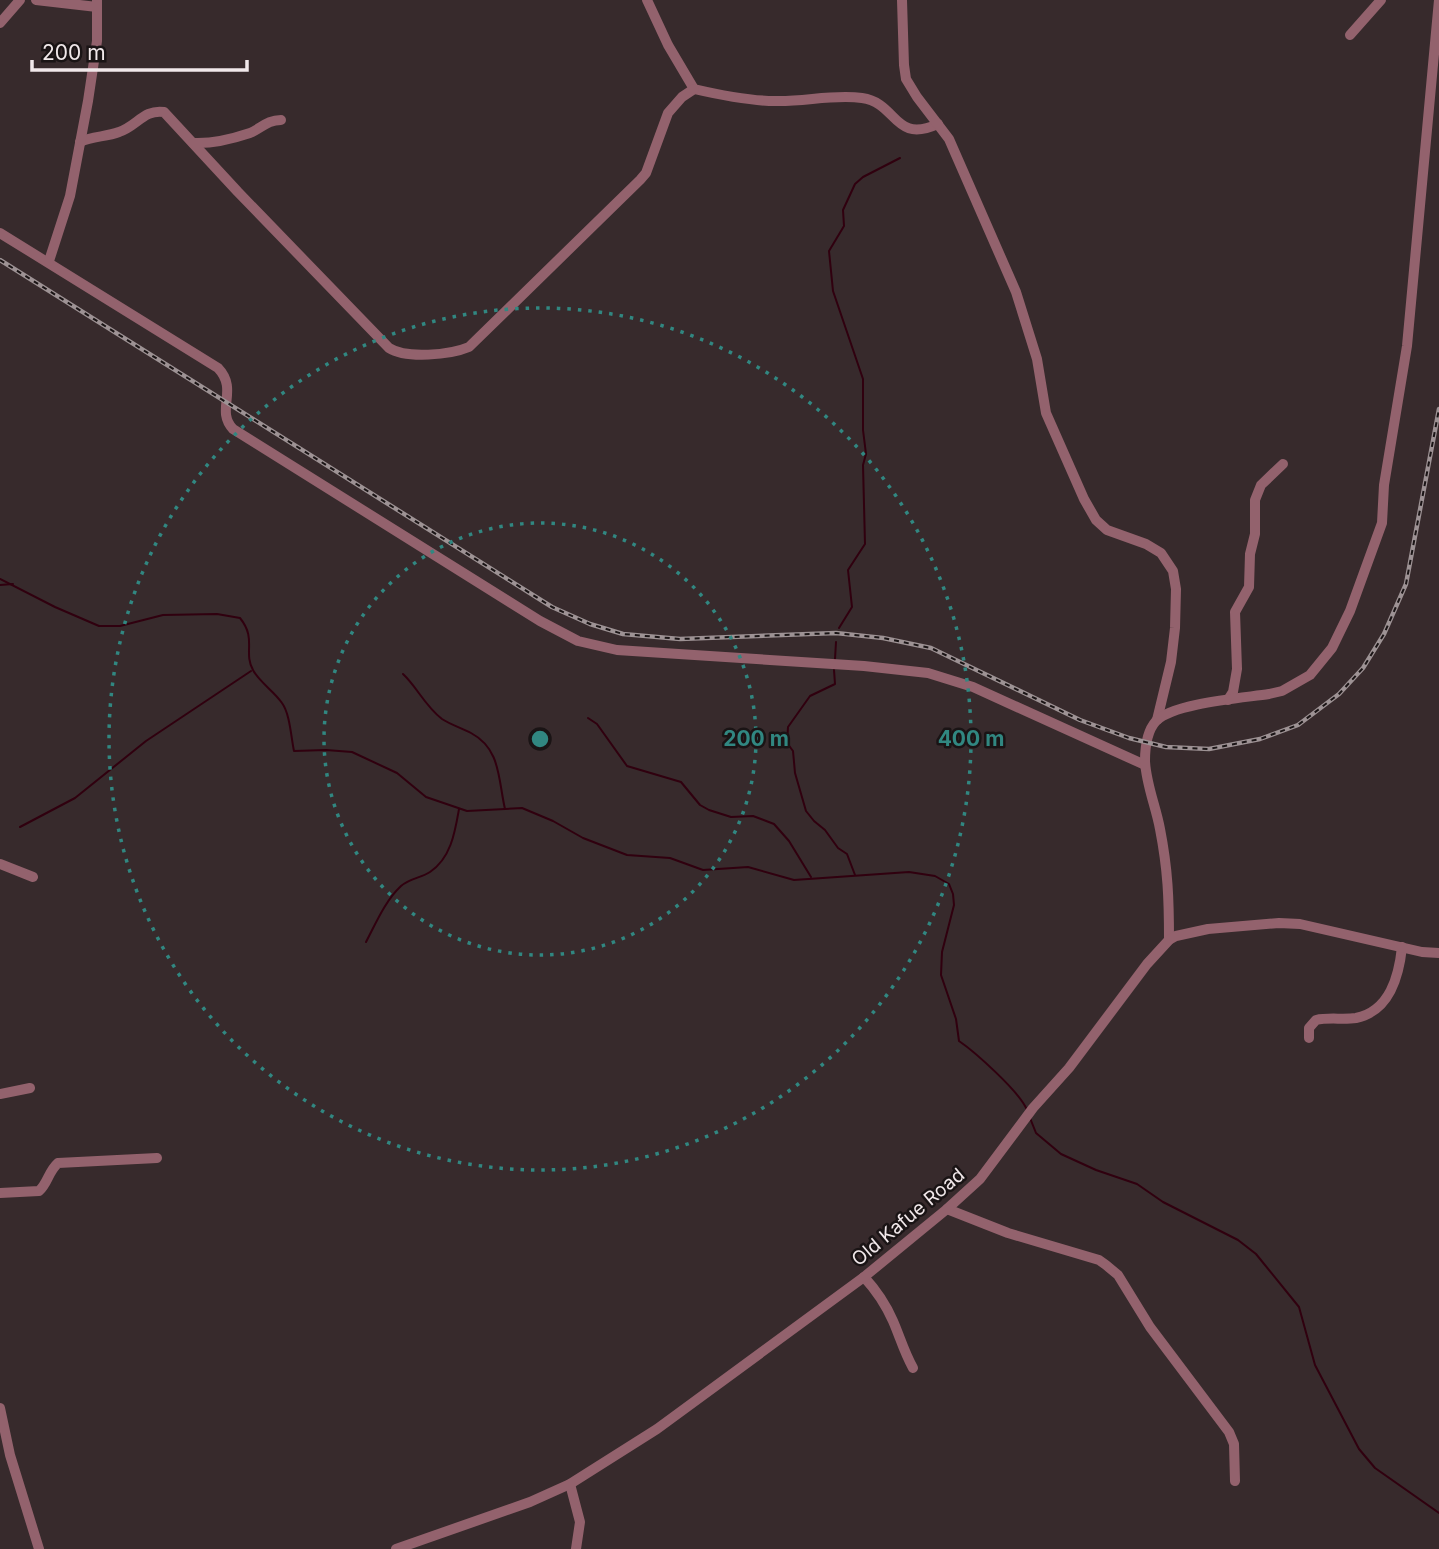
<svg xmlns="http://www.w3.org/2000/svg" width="1439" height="1549" viewBox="0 0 1439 1549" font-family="Inter,sans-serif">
<rect width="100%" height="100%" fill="#372a2c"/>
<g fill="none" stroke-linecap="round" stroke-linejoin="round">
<g stroke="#30000f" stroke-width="2">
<path d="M 0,579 L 55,607 L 99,626 L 120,626 L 163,615 L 217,614 L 240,618 C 257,639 243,652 253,670 C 259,682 274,691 282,703 C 290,714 291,737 294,751 L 326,750 L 352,752 L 397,773 L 426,797 L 467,811 L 522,808 L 553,821 L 583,838 L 627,855 L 670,858 L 703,870 L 748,867 L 794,880 L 909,872 L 935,876 L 949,884 L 953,894 L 954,905 L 942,952 L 941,975 L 956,1019 L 959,1041 C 975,1052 1020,1092 1027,1110"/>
<path d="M 0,585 L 13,584"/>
<path d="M 839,628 L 852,607 L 848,570 L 865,544 L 863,465 L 866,454 L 863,430 L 863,379 L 833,291 L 829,251 L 844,226 L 843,210 L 855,184 L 863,177 L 900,158"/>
<path d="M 835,659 L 836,642"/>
<path d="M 834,670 L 835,684 L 810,696 L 788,727 L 787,743 L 793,751 L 795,773 L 806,811 L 814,821 L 825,830 L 838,848 L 847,854 L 855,875"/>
<path d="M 403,674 C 417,687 425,706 442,719 C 451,725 462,728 471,733 C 501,749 498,779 505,809"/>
<path d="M 588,718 L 597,724 L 627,766 L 681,782 L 700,805 L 709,810 L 731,817 L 753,816 L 774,824 L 789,841 L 811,877"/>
<path d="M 20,827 L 75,798 L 146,741 L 251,671"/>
<path d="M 366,942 C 376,923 385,901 401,886 C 410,878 421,878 430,872 C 451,858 455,832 459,809"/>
<path d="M 1030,1118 L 1036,1133 L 1061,1154 L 1096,1170 L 1137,1184 L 1163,1202 L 1238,1240 L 1256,1254 L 1299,1307 L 1315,1365 L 1359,1449 L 1375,1468 L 1439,1513"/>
</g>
<g stroke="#93626d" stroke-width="10">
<path d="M 36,0 L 97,7"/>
<path d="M 647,0 L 668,45 L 694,89 C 720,95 748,101 775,101 C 804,102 833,94 862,98 C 898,103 893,144 938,124"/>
<path d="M 902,0 L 904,65 L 906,79 L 917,97 L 949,139 L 1016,292 L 1037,359 L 1046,413 L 1084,499 L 1096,520 L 1107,530 L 1146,544 L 1161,553 L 1173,571 L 1176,589 L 1175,628 L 1171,662 L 1157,720"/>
<path d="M 0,23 L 20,0"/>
<path d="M 1350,35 L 1381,0"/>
<path d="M 80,142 C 92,136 106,137 119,132 C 137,126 144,109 164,112 L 238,192 L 389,348 C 406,359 450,355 469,347 L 640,180 L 646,173 L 668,113 L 682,97 L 694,89"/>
<path d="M 193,143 C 212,144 232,139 250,133 C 262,128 267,120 281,120"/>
<path d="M 0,233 L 218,368 C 239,390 215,410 233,429 L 540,621 L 578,641 L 617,650 L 864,666 L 928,673 L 973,687 L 1145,765"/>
<path d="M 49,261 L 70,196 L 88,101 L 97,41 L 97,0"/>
<path d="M 1228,700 L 1233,692 L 1237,669 L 1235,612 L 1249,587 L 1250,554 L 1255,534 L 1255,500 L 1261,485 L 1283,464"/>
<path d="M 0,864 L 33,877"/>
<path d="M 1169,940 C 1169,899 1168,870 1160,829 C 1156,807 1146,784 1145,761 C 1145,749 1147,731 1156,721 C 1174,703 1243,698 1269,694 L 1282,691 L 1310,675 L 1332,648 L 1350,611 L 1382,523 L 1384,485 L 1407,346 L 1439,0"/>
<path d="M 1309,1038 L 1309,1028 L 1316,1020 C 1329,1017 1343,1020 1356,1018 C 1390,1011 1399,976 1402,947"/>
<path d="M 0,1094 L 30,1088"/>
<path d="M 0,1193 L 39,1191 C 48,1183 48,1172 58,1163 L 157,1158"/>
<path d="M 947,1209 L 1008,1233 L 1099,1260 L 1106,1265 L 1118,1275 L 1150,1327 L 1229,1432 L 1234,1444 L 1235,1481"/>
<path d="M 864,1277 C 876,1290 886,1305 893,1321 C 900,1337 904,1352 913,1368"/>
<path d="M 0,1408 L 10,1455 L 39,1549"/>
<path d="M 570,1484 L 580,1522 L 576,1549"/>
<path d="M 396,1549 L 530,1502 L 570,1484 L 657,1429 L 864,1277 L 947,1209 L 980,1179 L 1033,1108 L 1069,1068 L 1147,964 L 1169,940 L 1176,936 L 1208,929 L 1279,923 L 1300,924 L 1422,952 L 1439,953"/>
</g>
<g stroke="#9d9294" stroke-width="4.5">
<path id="rail" d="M 0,260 L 552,607 L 590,624 L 623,634 L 680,639 L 836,633 L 883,638 L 931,648 L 1080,720 L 1129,738 L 1166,747 L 1209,749 L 1260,739 L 1298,725 L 1339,694 L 1363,668 L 1384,634 L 1406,584 L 1439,409"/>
</g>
<use href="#rail" stroke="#1a1415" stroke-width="2" stroke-dasharray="5" stroke-linecap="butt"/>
</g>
<g fill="none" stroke="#318781" stroke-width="3.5" stroke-dasharray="3.5 7">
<circle cx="540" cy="739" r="216"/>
<circle cx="540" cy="739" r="431"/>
</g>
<g text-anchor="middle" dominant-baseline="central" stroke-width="5" stroke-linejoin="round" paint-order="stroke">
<g font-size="19" fill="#f1e8ea" stroke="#1a1415">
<text transform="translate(908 1217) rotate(-40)">Old Kafue Road</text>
</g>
</g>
<circle cx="540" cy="739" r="10" fill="#318781" stroke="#1a1415" stroke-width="3.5"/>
<g font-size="21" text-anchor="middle" font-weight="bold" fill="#318781" stroke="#1a1415" stroke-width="5" stroke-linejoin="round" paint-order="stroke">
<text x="756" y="746">200 m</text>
<text x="971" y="746">400 m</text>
</g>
<path d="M32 60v10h215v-10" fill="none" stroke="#f1e8ea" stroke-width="3.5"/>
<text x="42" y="60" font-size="21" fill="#f1e8ea" stroke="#1a1415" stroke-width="5" paint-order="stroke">200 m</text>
</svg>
